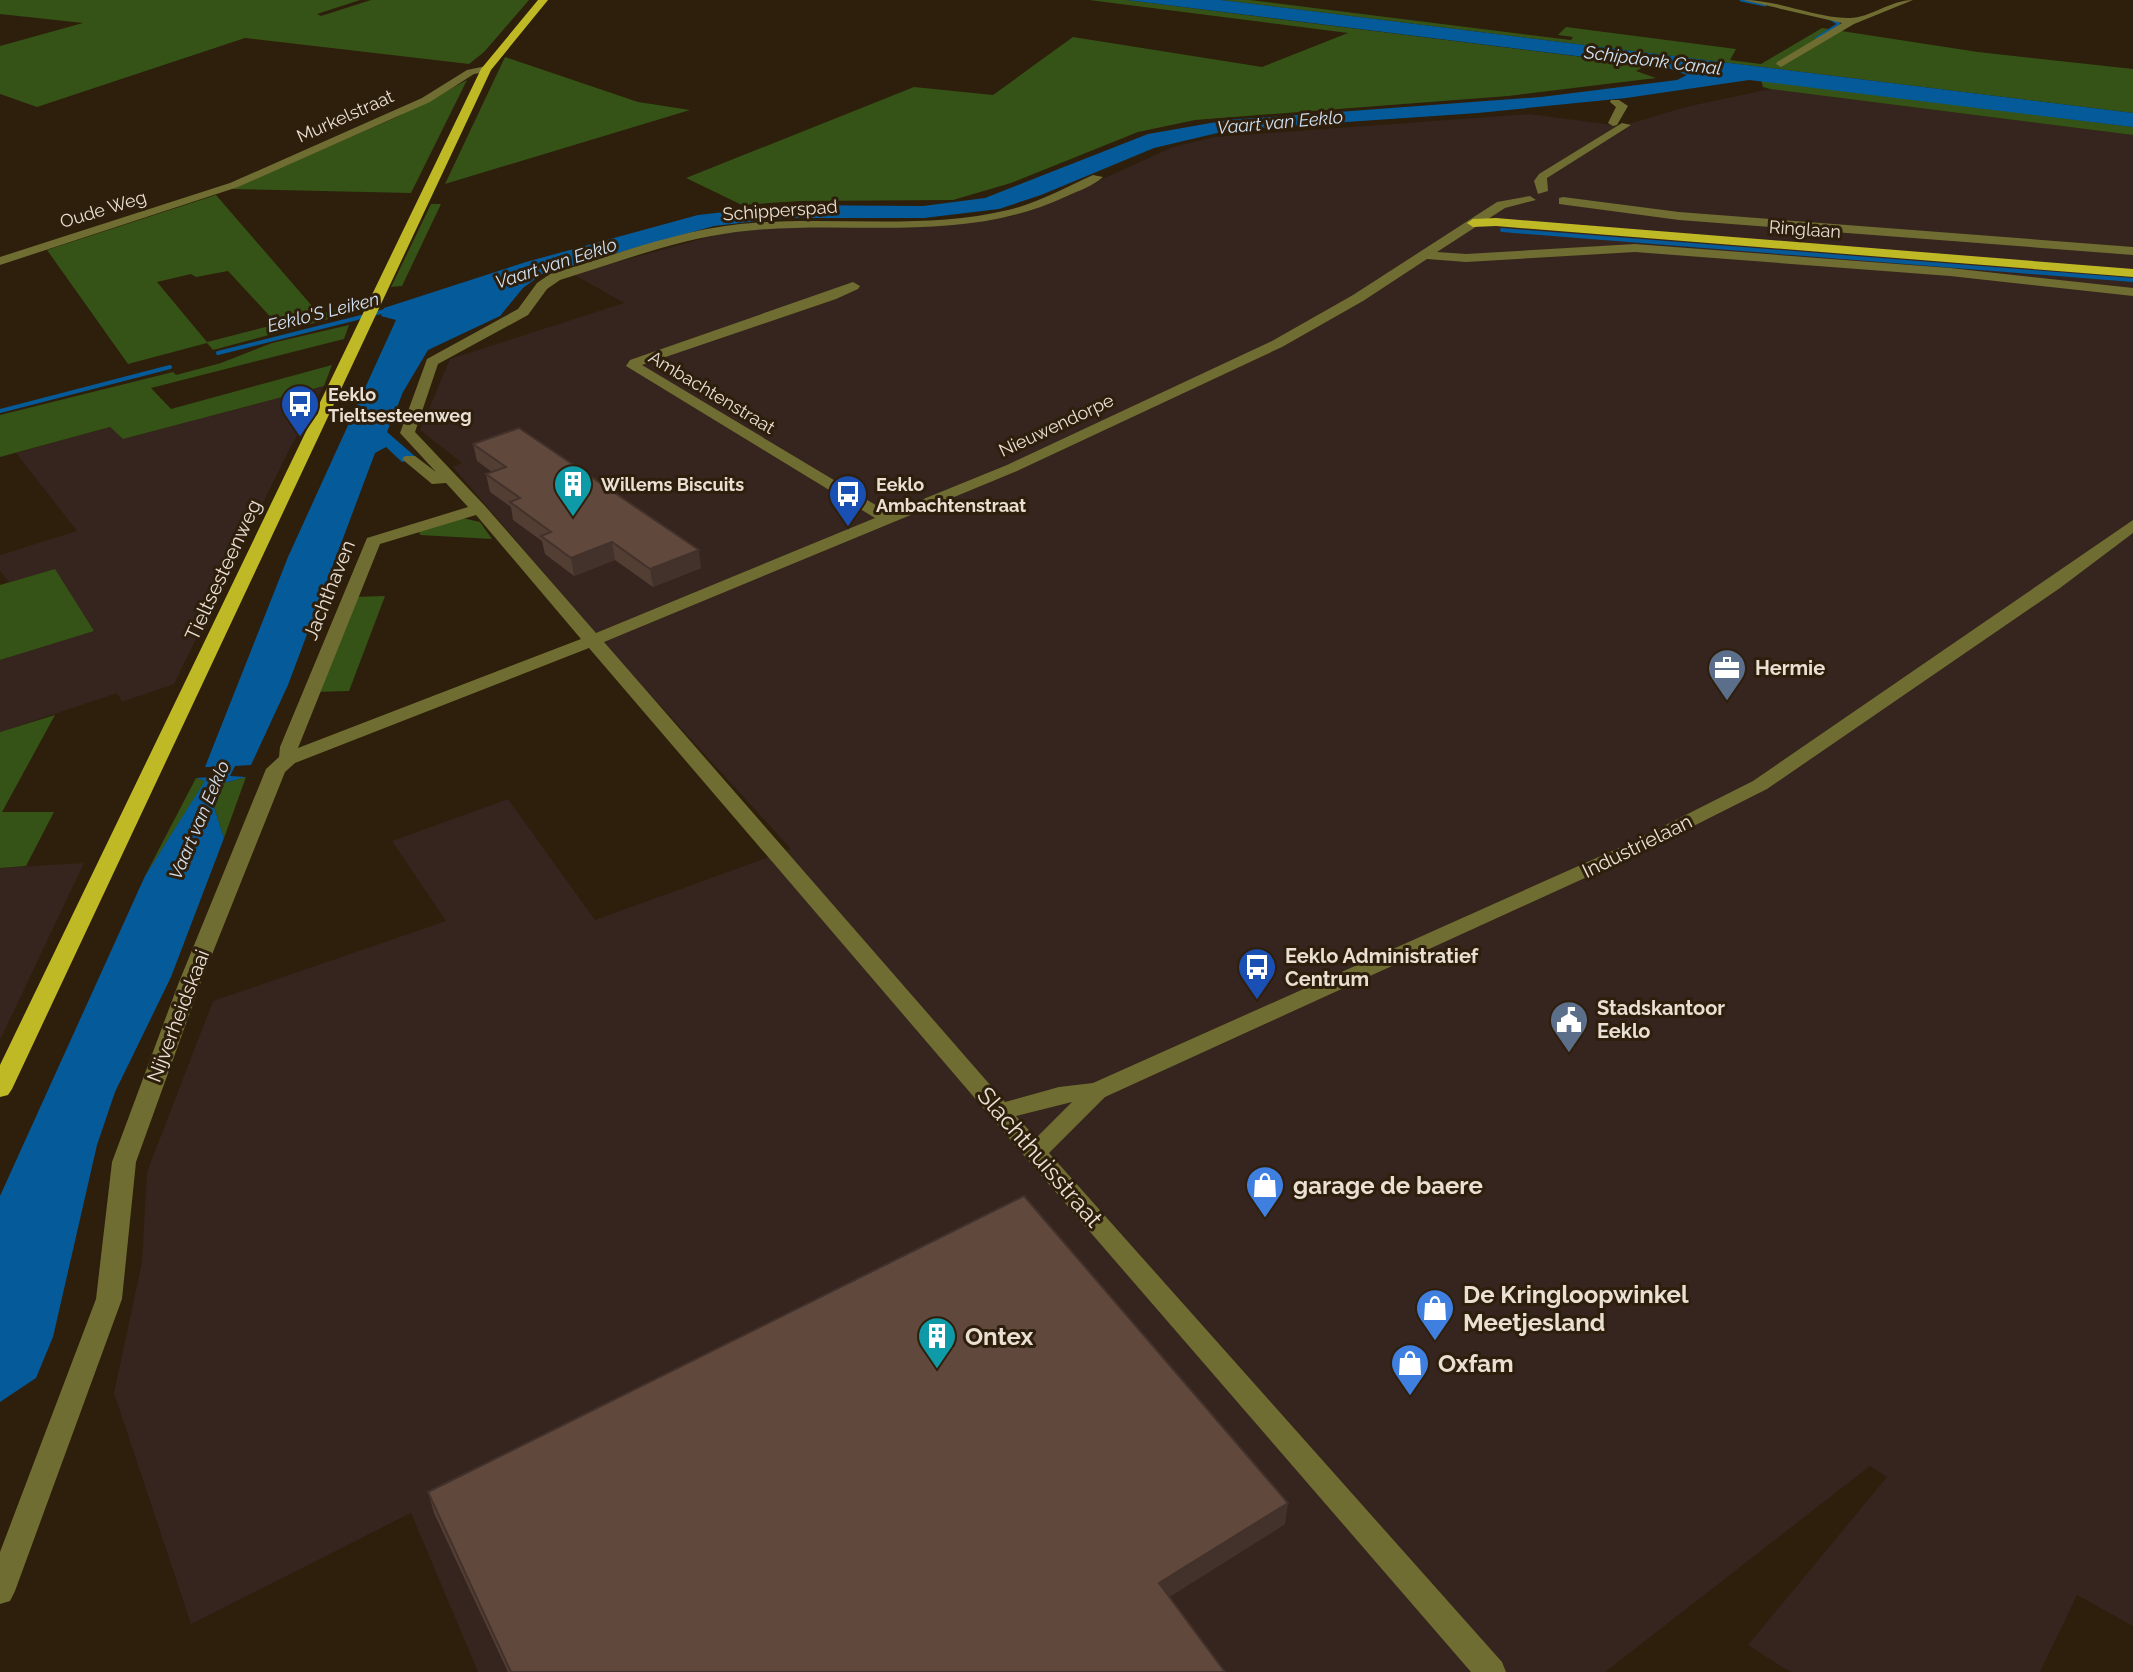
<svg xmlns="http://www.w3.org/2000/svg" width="2133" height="1672" viewBox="0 0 2133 1672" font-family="Raleway,sans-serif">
<rect width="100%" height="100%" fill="#2e1e0c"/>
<g fill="#36241e">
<path d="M 1770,89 L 2133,135 L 2133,1626 L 2077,1595 L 2040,1672 L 1792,1672 L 1782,1667 L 1748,1645 L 1887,1477 L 1870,1466 L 1605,1672 L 478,1672 L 411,1513 L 191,1624 L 114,1393 L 142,1262 L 147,1172 L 213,1001 L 446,921 L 392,841 L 508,799 L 595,920 L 791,849 L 615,656 L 453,467 L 462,463 L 420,430 L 450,359 L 624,303 L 573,274 L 727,232 L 775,227 L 927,226 L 1013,216 L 1047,204 L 1173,147 L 1214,137 L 1529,114 L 1621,126 L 1690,106 Z"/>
<path d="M 324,386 L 288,452 L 174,684 L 122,702 L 117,693 L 0,732 L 0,660 L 93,631 L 55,570 L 9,582 L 0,571 L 0,555 L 77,531 L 16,453 L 110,427 L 123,439 Z"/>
<path d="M 84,863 L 0,1040 L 0,868 Z"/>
</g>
<g fill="#355316" fill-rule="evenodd">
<path d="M 0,0 L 360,0 L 317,14 L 321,16 L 371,0 L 529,0 L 484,52 L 469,64 L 245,38 L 37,107 L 0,94 L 0,46 L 83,23 L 0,14 Z"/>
<path d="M 1089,0 L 1127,0 L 1647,65 L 1636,71 L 1656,78 L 1508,96 L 1195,120 L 1138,132 L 1011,183 L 953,200 L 800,201 L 742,205 L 686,178 L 914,87 L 993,95 L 1073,37 L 1262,67 L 1348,33 Z"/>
<path d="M 1221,0 L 1250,0 L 1571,40 L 1573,37 L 1558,35 L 1566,27 L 1736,49 L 1730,60 L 1761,64 L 1822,28 L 1978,52 L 2133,69 L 2133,113 Z"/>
<path d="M 505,57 L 638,102 L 690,110 L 445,184 Z"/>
<path d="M 467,80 L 411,193 L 231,189 L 397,117 Z"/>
<path d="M 1761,80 L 2133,127 L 2133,135 L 1770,89 L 1763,87 Z"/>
<path d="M 216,195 L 319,314 L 350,307 L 355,312 L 213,350 L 207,343 L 128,364 L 47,250 ZM 228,271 L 277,324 L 207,342 L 157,282 L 191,274 L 196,277 Z"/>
<path d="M 431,204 L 441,204 L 402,286 L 391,287 Z"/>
<path d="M 349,325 L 344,339 L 151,388 L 171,409 L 332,365 L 324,386 L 123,439 L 110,427 L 0,457 L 0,415 L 173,372 L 176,375 L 221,363 L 272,343 Z"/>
<path d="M 462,518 L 480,522 L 492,539 L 420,535 L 419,530 Z"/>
<path d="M 55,569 L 94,631 L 0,660 L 0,585 Z"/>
<path d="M 385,596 L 349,691 L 311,692 L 350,597 Z"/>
<path d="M 55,715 L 2,812 L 54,812 L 26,866 L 0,868 L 0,732 Z"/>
<path d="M 246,777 L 224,838 L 214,807 L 224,783 Z"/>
<path d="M 196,778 L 206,781 L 145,876 Z"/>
</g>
<path fill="#055b99" d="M 1127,0 L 1221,0 L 2133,113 L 2133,127 L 1749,80 L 1626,98 L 1478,113 L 1230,130 L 1154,148 L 1041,195 L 999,209 L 924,218 L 784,218 L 714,226 L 542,274 L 523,288 L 500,316 L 428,350 L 403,392 L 387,432 L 417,458 L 402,462 L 386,447 L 375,453 L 288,685 L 251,765 L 235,766 L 230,776 L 246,777 L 224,783 L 214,807 L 224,838 L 171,977 L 115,1092 L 97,1145 L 53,1337 L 36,1378 L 0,1402 L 0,1196 L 145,876 L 205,781 L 196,778 L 212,777 L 215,767 L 205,767 L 288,557 L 396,320 L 381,316 L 384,308 L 526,262 L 698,215 L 786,205 L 923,206 L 985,198 L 1148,134 L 1228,120 L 1541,97 L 1677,80 L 1687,75 L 1665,67 Z"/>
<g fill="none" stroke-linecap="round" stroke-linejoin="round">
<g stroke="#055b99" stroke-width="3">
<path d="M 1741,0 L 1765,5"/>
<path d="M 1817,38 L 1839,24 L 1831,19"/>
</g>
<g stroke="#055b99" stroke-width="4">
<path d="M 1502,230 L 2133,280"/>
<path d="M 218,353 L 389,310"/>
<path d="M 0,411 L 170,367"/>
</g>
<g fill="#6f6d31" fill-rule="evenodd">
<path d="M 1743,0 C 1779,0 1812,17 1848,18 C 1869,19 1890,0 1913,0 L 1854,24 L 1781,67 L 1776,64 L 1777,62 L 1842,23 Z"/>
<path d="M 486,66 L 491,69 L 490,71 L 474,74 L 430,102 L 238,187 L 0,265 L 0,257 L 230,183 L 422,98 L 467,70 Z"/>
<path d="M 1611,100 L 1619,100 L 1628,106 L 1617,125 L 1613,126 L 1608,123 L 1616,107 L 1610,102 Z"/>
<path d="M 1622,123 L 1631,125 L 1547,178 L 1548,191 L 1538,194 L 1534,181 L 1539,174 Z"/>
<path d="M 1093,175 L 1103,177 C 1093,186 1078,191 1065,197 C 960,246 847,218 736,232 C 675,240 618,262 560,280 L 547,289 L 528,315 L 438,364 L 415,432 L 485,506 L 596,633 L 875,518 L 626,366 L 630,360 L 853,282 L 860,286 L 858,289 L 836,299 L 642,365 L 889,513 L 1007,465 L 1272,341 L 1353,295 L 1497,202 L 1530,196 L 1536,200 L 1505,208 L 1437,252 L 1466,254 L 1635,244 L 1950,268 L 2133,288 L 2133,296 L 1950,276 L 1635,252 L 1466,262 L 1427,259 L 1363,301 L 1282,347 L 1017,471 L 604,642 L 1005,1102 L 1059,1087 L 1093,1083 L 1630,843 L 1753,781 L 2133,520 L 2133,533 L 2060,588 L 1767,789 L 1644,851 L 1105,1097 L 1049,1153 L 1502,1662 L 1506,1672 L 1471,1672 L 1027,1159 L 589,648 L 295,763 L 285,772 L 201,982 L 136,1162 L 122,1299 L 15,1591 L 10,1601 L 0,1604 L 0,1552 L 96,1299 L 112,1162 L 179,982 L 266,769 L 279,757 L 280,747 L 367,538 L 468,507 L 446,483 L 432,484 L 402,459 L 405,456 L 415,456 L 436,472 L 400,433 L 427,359 L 518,309 L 537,283 L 550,274 C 613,256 675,231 740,224 C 829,215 920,231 1008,210 C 1038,203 1066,187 1093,175 ZM 476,515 L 581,639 L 298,748 L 380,544 ZM 1072,1102 L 1036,1138 L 1016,1116 Z"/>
<path d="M 1563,197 L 1679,212 L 2133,247 L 2133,255 L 1679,220 L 1559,204 L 1559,198 Z"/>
</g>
<g fill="#bfb925" fill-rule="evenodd">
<path d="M 538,0 L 548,0 L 491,70 L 12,1089 L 8,1095 L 0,1097 L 0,1065 L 481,69 Z"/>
<path d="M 1496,218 L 2133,269 L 2133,277 L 1496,226 L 1473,227 L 1467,223 L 1473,219 Z"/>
</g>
</g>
<g fill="#533e34">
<path d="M 473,444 L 701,568 L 653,587 L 615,560 L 574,576 L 545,554 L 542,541 L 513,520 L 511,507 L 490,492 L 486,474 L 492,472 L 477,461 Z"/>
<path d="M 428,1492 L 1285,1524 L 1169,1597 L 1225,1672 L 508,1672 L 434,1513 Z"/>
</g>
<g fill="#43322b">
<path d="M 612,542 L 615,560 L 574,576 L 571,558 Z"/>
<path d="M 699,550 L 701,568 L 653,587 L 650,569 Z"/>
<path d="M 1288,1503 L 1285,1524 L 1158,1604 L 1159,1583 Z"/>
</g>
<g fill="#60483d" stroke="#43322b" stroke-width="2">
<path d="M 519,428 L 699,550 L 650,569 L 612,542 L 571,558 L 541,536 L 551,532 L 510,502 L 520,498 L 486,474 L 506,467 L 473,444 Z"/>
<path d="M 1024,1196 L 1288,1503 L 1159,1583 L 1225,1672 L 511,1672 L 428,1492 Z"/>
</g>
<defs>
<g id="bus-pin" transform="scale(2)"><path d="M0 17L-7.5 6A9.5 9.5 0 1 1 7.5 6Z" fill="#1a4fb4" stroke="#2e1e0c"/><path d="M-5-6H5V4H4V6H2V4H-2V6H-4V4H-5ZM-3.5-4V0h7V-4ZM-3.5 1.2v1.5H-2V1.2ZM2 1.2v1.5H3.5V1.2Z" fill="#fff"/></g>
<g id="building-pin" transform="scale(2)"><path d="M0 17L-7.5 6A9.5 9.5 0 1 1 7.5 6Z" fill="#0f9aa8" stroke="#2e1e0c"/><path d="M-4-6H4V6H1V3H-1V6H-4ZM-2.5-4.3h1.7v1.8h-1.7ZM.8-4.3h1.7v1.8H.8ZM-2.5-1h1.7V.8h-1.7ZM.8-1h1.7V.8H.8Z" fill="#fff"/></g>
<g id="office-pin" transform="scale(2)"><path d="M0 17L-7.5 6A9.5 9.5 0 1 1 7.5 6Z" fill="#5c6f8a" stroke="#2e1e0c"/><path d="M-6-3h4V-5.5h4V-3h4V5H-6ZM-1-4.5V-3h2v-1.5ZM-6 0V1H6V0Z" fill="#fff"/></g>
<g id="civic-pin" transform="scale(2)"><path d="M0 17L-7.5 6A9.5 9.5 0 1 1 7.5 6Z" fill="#5c6f8a" stroke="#2e1e0c"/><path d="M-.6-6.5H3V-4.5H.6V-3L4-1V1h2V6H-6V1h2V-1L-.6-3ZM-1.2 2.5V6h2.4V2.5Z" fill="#fff"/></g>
<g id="shop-pin" transform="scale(2)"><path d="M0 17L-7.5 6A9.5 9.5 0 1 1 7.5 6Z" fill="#3f7fe0" stroke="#2e1e0c"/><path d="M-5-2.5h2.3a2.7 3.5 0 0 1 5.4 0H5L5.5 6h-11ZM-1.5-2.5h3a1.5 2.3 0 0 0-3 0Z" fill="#fff"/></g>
</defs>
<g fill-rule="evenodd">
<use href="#bus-pin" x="300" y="404"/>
<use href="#building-pin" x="573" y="484"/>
<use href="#bus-pin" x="848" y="494"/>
<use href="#office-pin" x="1727" y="668"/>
<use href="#bus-pin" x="1257" y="967"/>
<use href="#civic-pin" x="1569" y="1020"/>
<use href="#shop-pin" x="1265" y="1185"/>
<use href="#shop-pin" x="1435" y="1308"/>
<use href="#building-pin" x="937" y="1336"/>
<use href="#shop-pin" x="1410" y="1363"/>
</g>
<g text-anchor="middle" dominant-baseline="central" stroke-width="6" stroke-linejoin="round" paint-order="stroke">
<g font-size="18" font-style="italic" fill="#d1e2f4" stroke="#2e1e0c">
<text transform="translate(1653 60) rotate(7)">Schipdonk Canal</text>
<text transform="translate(1280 122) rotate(-5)">Vaart van Eeklo</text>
<text transform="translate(556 263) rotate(-18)">Vaart van Eeklo</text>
<text transform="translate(323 312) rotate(-14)">Eeklo'S Leiken</text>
<text transform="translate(199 820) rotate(-67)">Vaart van Eeklo</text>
</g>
<g font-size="18" fill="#e9dfd3" stroke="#2e1e0c">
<text transform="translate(345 116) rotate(-24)">Murkelstraat</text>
<text transform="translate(103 209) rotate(-17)">Oude Weg</text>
<text transform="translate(780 210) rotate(-4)">Schipperspad</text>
<text transform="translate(1805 229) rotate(4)">Ringlaan</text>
<text transform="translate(712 392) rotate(31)">Ambachtenstraat</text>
<text transform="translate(1056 425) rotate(-25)">Nieuwendorpe</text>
</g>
<g font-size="18" font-weight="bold" fill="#e9dfd3" stroke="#2e1e0c" text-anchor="start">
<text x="328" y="394">Eeklo<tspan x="328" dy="21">Tieltsesteenweg</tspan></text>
<text x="601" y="484">Willems Biscuits</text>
<text x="876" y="484">Eeklo<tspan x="876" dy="21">Ambachtenstraat</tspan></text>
</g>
<g font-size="20" fill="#e9dfd3" stroke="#2e1e0c">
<text transform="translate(223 570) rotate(-65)">Tieltsesteenweg</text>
<text transform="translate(329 590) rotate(-68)">Jachthaven</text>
<text transform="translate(1637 846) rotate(-26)">Industrielaan</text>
<text transform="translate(178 1016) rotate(-69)">Nijverheidskaai</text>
</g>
<g font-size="20" font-weight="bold" fill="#e9dfd3" stroke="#2e1e0c" text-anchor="start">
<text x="1755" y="668">Hermie</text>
<text x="1285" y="956">Eeklo Administratief<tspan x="1285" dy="23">Centrum</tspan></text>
<text x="1597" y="1008">Stadskantoor<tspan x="1597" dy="23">Eeklo</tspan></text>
</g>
<g font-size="24" fill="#e9dfd3" stroke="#2e1e0c">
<text transform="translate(1040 1157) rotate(49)">Slachthuisstraat</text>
</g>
<g font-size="24" font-weight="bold" fill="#e9dfd3" stroke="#2e1e0c" text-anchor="start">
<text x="1293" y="1185">garage de baere</text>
<text x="1463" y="1294">De Kringloopwinkel<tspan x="1463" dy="28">Meetjesland</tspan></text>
<text x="965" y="1336">Ontex</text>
<text x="1438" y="1363">Oxfam</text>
</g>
</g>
</svg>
